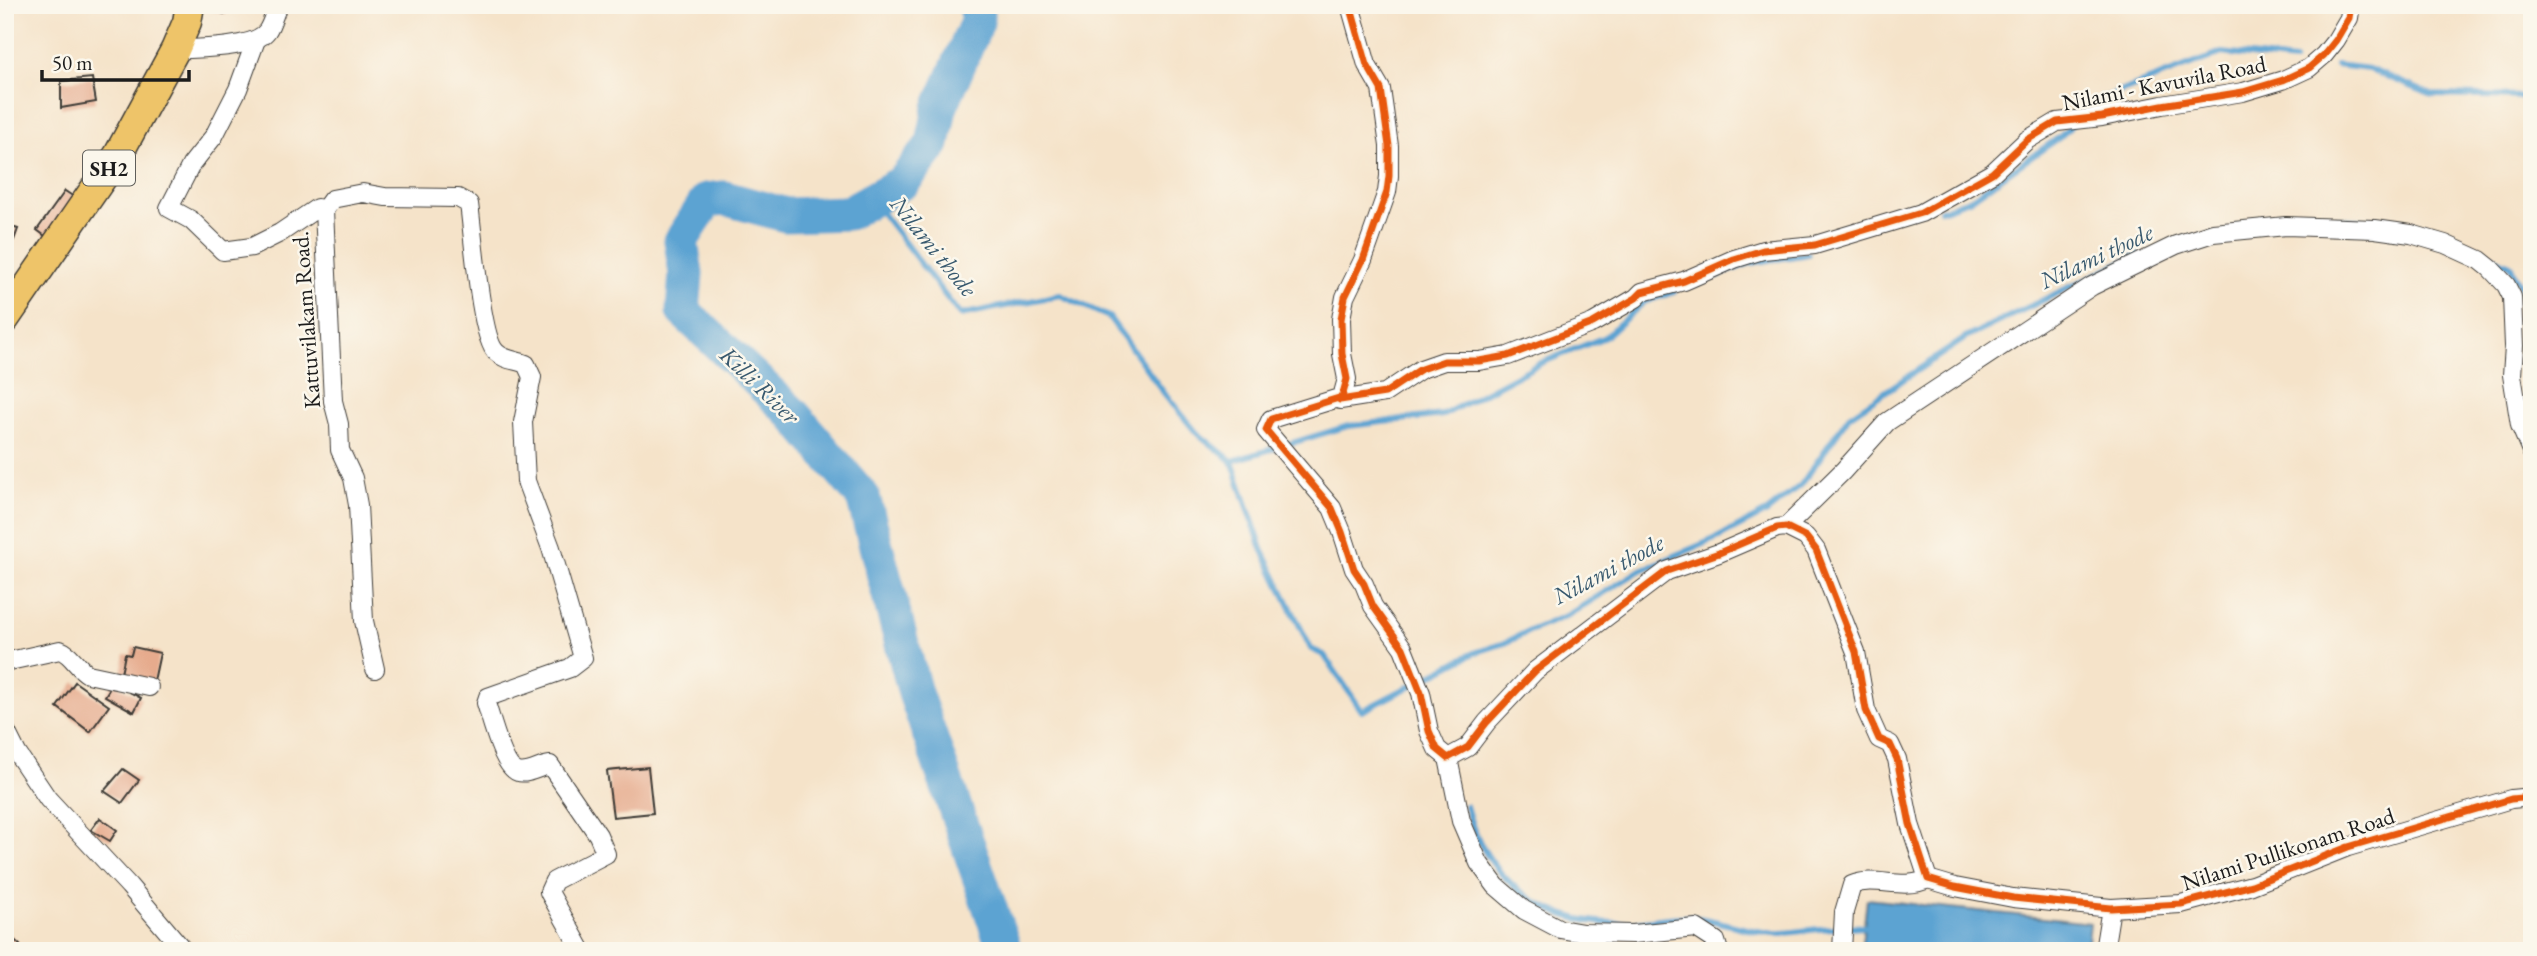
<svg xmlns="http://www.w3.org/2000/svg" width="2537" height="956" viewBox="0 0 2537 956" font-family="'EB Garamond',serif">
<rect width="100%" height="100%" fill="#fbf7ec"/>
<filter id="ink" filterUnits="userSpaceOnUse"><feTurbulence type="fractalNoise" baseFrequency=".0143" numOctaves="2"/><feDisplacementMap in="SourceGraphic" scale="14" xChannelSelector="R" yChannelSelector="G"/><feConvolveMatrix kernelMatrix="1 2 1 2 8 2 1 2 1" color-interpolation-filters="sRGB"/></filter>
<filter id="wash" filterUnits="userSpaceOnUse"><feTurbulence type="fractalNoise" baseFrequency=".00686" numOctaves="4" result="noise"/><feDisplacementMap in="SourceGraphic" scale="28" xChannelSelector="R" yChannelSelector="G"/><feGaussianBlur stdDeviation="1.57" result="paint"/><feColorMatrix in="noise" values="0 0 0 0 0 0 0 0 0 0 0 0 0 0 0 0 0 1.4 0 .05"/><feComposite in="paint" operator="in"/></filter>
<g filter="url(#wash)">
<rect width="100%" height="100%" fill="#f5e3c9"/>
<path fill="#5ba3d2" stroke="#3c6077" stroke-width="2" d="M 1867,899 L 2090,923 L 2087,951 L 1861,951 Z"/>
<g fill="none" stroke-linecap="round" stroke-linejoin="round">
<g stroke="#5ba3d2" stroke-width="6">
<path d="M 2336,65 L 2369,69 L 2432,95 L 2532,97"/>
<path d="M 2083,115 L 2101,99 L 2222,53 L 2294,61"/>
<path d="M 872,200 L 960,315 L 1060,295 L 1109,317 L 1164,393 L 1196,432 L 1232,461 L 1262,549 L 1311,649 L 1324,655 L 1362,711 L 1474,653 L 1505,643 L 1529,631 L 1568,615 L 1639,571 L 1717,538 L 1767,512 L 1801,485 L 1849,416 L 1967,337 L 2138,254"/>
<path d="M 1941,210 L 1969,200 L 2060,137 L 2072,125"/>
<path d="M 2339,219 L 2363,221"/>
<path d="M 2481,252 L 2510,265 L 2532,311"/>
<path d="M 1691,286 L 1750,263 L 1808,254"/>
<path d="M 1232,461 L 1348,426 L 1443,415 L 1541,363 L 1605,337 L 1644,302 L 1674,292"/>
<path d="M 1466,806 C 1485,879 1544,924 1619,923 C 1642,923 1666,916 1689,917 C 1717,919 1744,931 1773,933 C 1786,934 1798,931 1810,930 C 1828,928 1846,927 1864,926"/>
</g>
<path stroke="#5ba3d2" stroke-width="35" d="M 977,5 L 977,22 L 940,108 L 933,144 L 903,182 L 848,213 L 786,215 L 724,198 L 707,200 L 681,241 L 686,274 L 683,311 L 793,414 L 863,497 L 915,693 L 1005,951"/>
</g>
<g id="blocks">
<g fill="#e6ab8d">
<path d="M 196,5 L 228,5 L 226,14 L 196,8 Z"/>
<path d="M 92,78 L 96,102 L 61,108 L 61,81 Z"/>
<path d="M 65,191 L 80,201 L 52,241 L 37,230 Z"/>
<path d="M 5,225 L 18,229 L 14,240 L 5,237 Z"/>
<path d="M 133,647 L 160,653 L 154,681 L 121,674 L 125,654 L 131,655 Z"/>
<path d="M 75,682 L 109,706 L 90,732 L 57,707 Z"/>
<path d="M 113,683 L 141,698 L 134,712 L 105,696 Z"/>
<path d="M 648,767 L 653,813 L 613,817 L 607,771 Z"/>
<path d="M 123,769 L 139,780 L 122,803 L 104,791 Z"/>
<path d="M 100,818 L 117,830 L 110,841 L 91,830 Z"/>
<path d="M 5,931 L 20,945 L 15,951 L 5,951 Z"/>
</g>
</g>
</g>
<g filter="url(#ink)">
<use href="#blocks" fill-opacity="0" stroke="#3d3a36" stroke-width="2"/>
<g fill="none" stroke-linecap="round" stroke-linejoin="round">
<g stroke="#3d3a36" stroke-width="20">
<g id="minor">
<path d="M 1350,5 L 1367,65 L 1381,89 L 1389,146 L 1389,176 L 1387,192 L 1363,260 L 1345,297 L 1341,319 L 1342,354 L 1347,379 L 1342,397 L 1271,419 L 1266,430 L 1332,508 L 1342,532 L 1354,569 L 1364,584 L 1373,606 L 1403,648 L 1421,693 L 1429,731 L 1437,749 L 1448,758 L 1468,747 L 1487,722 L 1535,671 L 1667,571 L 1719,553 L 1777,528 L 1786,527 L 1806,537 L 1816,550 L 1856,652 L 1866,710 L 1879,739 L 1890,744 L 1897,759 L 1910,824 L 1928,879 L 1955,887 L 2013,898 L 2111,908 L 2181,904 L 2252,885 L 2348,847 L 2511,799 L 2532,797"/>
<path d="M 256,40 L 238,89 L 214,136 L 191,165 L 169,208 L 191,220 L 223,251 L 252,247 L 280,233 L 317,208 L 324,210 L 333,401 L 339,424 L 340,450 L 353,478 L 358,505 L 364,621 L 375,669"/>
<path d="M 175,50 C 197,48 254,49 267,31 C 272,24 274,14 278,5"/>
<path d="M 324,210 L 332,199 L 363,193 L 385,197 L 458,198 L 469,204 C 473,231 480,337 496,352 C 504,360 516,360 526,364 L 532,377 L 523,422 L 526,481 L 551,548 L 583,658 L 570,668 L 488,697 L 486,703 C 491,718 503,768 518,772 C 528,775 540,766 550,765 L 598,835 L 606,854 L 554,881 L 549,892 L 582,951"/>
<path d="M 1340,400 L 1385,393 L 1421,369 L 1444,361 L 1479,361 L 1508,356 L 1593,323 L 1636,298 L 1642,292 L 1684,281 L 1734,259 L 1763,250 L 1815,245 L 1921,213 L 1992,173 L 2027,140 L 2057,122 L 2102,117 L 2162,105 L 2243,92 L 2283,80 L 2309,68 L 2324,55 L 2336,40 L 2349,18 L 2351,5"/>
<path d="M 1786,527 L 1843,471 L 1887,422 L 2092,286 L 2176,245 L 2213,233 L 2286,226 L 2375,229 L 2411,234 L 2445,244 L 2480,260 L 2490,268 L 2506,285 L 2512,297 L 2514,346 L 2512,375 L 2520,425 L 2532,453"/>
<path d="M 5,662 L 60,650 C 72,654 77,668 88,674 L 149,687"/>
<path d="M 5,729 L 17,753 L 48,799 L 129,886 L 184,951"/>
<path d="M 1448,758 L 1461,821 L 1479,863 L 1496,886 L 1524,910 L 1560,929 L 1583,933 L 1633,934 L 1696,928 L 1716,941 L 1719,951"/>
<path d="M 1842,951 L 1844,912 L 1852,885 C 1876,875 1902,891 1928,879"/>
<path d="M 2104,951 L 2111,908"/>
</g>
</g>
<g stroke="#3d3a36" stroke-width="31">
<path id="primary" d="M 5,319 L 118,155 L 175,50 L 187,22 L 190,5"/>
</g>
<use href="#minor" stroke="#fff" stroke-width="18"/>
<use href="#primary" stroke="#eec469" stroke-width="28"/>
<g stroke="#fbf7ec" stroke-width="11">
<g id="cycleway">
<path d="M 1350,5 L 1367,65 L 1381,89 L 1389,146 L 1389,176 L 1387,192 L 1363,260 L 1345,297 L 1341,319 L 1342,354 L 1347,379 L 1342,397 L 1271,419 L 1266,430 L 1332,508 L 1342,532 L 1354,569 L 1364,584 L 1373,606 L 1403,648 L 1421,693 L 1429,731 L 1437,749 L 1448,758 L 1468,747 L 1487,722 L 1535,671 L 1667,571 L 1719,553 L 1777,528 L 1786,527 L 1806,537 L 1816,550 L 1856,652 L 1866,710 L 1879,739 L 1890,744 L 1897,759 L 1910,824 L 1928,879 L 1955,887 L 2013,898 L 2111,908 L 2181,904 L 2252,885 L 2348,847 L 2511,799 L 2532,797"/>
<path d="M 1340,400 L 1385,393 L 1421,369 L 1444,361 L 1479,361 L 1508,356 L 1593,323 L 1636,298 L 1642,292 L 1684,281 L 1734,259 L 1763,250 L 1815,245 L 1921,213 L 1992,173 L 2027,140 L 2057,122 L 2102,117 L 2162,105 L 2243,92 L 2283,80 L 2309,68 L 2324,55 L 2336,40 L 2349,18 L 2351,5"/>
</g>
</g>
<use href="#cycleway" stroke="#e8590c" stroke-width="7"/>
</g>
</g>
<g text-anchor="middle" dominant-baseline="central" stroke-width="5" stroke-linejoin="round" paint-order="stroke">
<rect fill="#fbf7ec" stroke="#5f5e5a" stroke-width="2" x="83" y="150.5" width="52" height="35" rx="5"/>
<g font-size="21" font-weight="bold" fill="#1c1c1c">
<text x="109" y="168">SH2</text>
</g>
<g font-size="23" fill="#1c1c1c" stroke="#fbf7ec">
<text transform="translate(2164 83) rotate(-11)">Nilami - Kavuvila Road</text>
<text transform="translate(306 320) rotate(-94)">Kattuvilakam Road.</text>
<text transform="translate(2288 849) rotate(-18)">Nilami Pullikonam Road</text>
</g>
<g font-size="24" font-style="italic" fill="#38596e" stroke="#fbf7ec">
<text transform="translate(934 246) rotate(51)">Nilami thode</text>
<text transform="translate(2096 256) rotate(-25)">Nilami thode</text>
<text transform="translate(760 385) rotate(44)">Killi River</text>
<text transform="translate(1608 569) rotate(-28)">Nilami thode</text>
</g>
</g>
<rect width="2537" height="956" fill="none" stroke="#fbf7ec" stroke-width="28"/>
<path d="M42 70v10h147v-10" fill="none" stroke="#1c1c1c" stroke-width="3.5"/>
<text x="52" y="70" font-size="21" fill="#1c1c1c" stroke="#fbf7ec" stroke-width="5" paint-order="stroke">50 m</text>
</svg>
